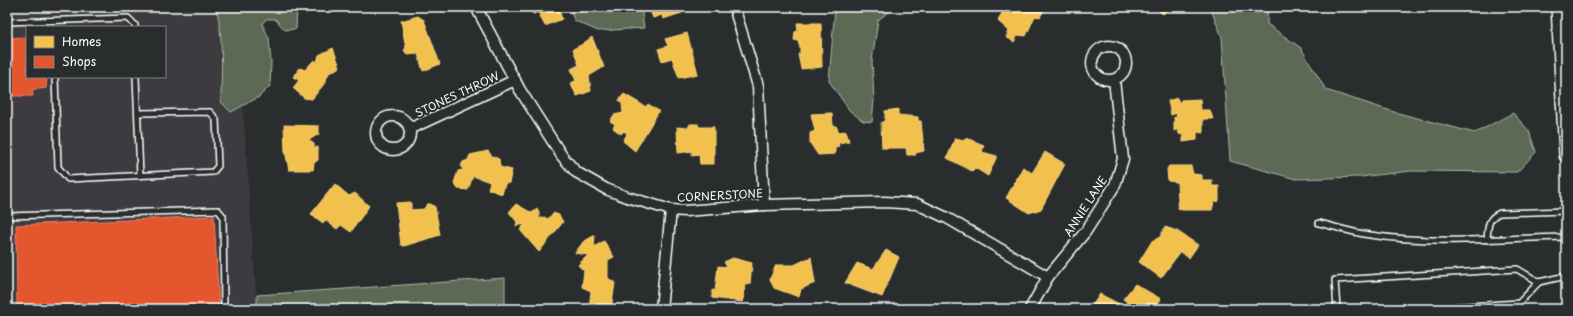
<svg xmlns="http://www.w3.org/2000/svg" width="1573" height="316" viewBox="0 0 1573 316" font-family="'Playpen Sans',sans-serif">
<rect width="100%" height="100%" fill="#2a2d2e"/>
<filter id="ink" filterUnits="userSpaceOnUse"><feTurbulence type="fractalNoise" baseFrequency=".025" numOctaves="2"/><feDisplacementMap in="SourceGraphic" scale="8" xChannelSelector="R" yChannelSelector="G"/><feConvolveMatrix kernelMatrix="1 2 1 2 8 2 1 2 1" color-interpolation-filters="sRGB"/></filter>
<g filter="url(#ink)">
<path fill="#3e3b40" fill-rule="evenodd" d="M 7,7 L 236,7 L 257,309 L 7,309 ZM 27,27 L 165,27 L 165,77 L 27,77 Z"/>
<g fill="#5b6b54" stroke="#adb5aa">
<path d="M 216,7 L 297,7 L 296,29 L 285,30 L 275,19 L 266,19 L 262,24 L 269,38 L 271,63 L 270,86 L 259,97 L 231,112 L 221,102 C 221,73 224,35 216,7 Z"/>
<path d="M 568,7 L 641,7 L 644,28 L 598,31 L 575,21 Z"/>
<path d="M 835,7 L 895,7 L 878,20 L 872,61 L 874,100 L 872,122 L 863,121 L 850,111 L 829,81 Z"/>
<path d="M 1210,7 L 1268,7 L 1267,24 L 1301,48 L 1326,90 L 1394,112 L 1475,133 L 1513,113 L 1529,131 L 1536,152 L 1517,172 L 1411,171 L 1360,177 L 1296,179 L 1230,161 L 1222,37 Z"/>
<path d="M 505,278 L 505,309 L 257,309 L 257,295 Z"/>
</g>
<g fill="#f2c14e" stroke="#f6d483">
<path d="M 529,7 L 558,7 L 562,19 L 545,26 L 538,12 L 533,14 Z"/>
<path d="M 649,7 L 681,7 L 682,13 L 663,19 L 662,15 L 653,18 Z"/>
<path d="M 1005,7 L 1046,7 L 1040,17 L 1035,16 L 1026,36 L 1018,35 L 1014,42 L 1006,37 L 1009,31 L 998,21 Z"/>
<path d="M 1154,7 L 1170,7 L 1163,14 Z"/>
<path d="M 418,16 L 424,20 L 440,64 L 423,71 L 418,54 L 407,55 L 404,50 L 406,48 L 401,21 Z"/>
<path d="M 797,23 L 821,23 L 822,67 L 801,69 L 798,54 L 800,54 L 800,48 L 798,41 L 794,40 L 795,32 L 798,31 Z"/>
<path d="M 687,33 L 698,74 L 679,78 L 672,58 L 662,61 L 658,49 L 668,46 L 665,39 Z"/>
<path d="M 592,37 L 604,67 L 589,76 L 591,91 L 577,96 L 570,83 L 576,81 L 571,69 L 579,65 L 573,49 L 581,45 Z"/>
<path d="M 333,48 L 340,67 L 329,73 L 324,84 L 312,99 L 304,98 L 293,88 L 299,80 L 293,77 L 300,68 L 305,70 L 314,60 L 317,62 L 319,55 Z"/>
<path d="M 624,94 L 646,107 L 648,104 L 659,111 L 635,151 L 623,141 L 627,134 L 624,131 L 621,134 L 613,128 L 615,124 L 610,121 L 614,115 L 623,113 L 622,104 L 619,100 Z"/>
<path d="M 1177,98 L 1180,104 L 1181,100 L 1200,99 L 1201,110 L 1210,110 L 1213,119 L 1203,119 L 1203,133 L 1197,132 L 1197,140 L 1183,142 L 1183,135 L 1179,134 L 1178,129 L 1174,131 L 1174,117 L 1176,118 L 1177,113 L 1171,115 L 1168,101 Z"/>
<path d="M 898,109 L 898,115 L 918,117 L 918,121 L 921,121 L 924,151 L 915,153 L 916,155 L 907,155 L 906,148 L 882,148 L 881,123 L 885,120 L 885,111 Z"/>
<path d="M 832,113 L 833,126 L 836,126 L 839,132 L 846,131 L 849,141 L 838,143 L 839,146 L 835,147 L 835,154 L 818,155 L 810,143 L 810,133 L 815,131 L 811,114 Z"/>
<path d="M 690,124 L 698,124 L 699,127 L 714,127 L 714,164 L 700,164 L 699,154 L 692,155 L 692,151 L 678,153 L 677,127 L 688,128 Z"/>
<path d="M 284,125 L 319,126 L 319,134 L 309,140 L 314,144 L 314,148 L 318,147 L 318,160 L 314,163 L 313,170 L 289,170 L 285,151 Z"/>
<path d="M 955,138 L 964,140 L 966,138 L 984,145 L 982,152 L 997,156 L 988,176 L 975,168 L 972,171 L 947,158 Z"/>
<path d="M 488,151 L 492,156 L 499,159 L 500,167 L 512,170 L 509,183 L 505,184 L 502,194 L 488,189 L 490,182 L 473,176 L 468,190 L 458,189 L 454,183 L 458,171 L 463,170 L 461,166 L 463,162 L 468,160 L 470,155 Z"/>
<path d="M 1045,152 L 1065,164 L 1041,209 L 1029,213 L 1006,198 L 1023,167 L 1032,173 Z"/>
<path d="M 1169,166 L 1191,166 L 1193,174 L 1202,175 L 1202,180 L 1212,180 L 1212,186 L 1219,186 L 1219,201 L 1214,202 L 1212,210 L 1182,210 L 1178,208 L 1177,203 L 1178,201 L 1177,182 L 1168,181 L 1167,169 Z"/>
<path d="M 335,184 L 349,196 L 355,193 L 369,206 L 351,232 L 341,225 L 337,229 L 325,220 L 323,223 L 311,214 Z"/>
<path d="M 411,202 L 411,210 L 424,209 L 427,204 L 431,204 L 435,207 L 440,235 L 404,246 L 401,245 L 396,203 Z"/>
<path d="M 516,204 L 532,213 L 537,209 L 539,213 L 539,219 L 544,217 L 548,219 L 553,213 L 559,215 L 563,222 L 539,252 L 520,230 L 525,224 L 516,226 L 517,222 L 509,212 Z"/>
<path d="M 1165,227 L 1177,231 L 1198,245 L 1189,258 L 1180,252 L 1161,278 L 1139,262 L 1152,241 L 1160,237 Z"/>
<path d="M 595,235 L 594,247 L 604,241 L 614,257 L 608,260 L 608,278 L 615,283 L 611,309 L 589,309 L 591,291 L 582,287 L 584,271 L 578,265 L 588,255 L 575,253 L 583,242 Z"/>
<path d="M 886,250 L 899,257 L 882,297 L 845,283 L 857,263 L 873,269 Z"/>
<path d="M 811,257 L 815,283 L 801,289 L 799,297 L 774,288 L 770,279 L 776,265 L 794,265 Z"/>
<path d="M 733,258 L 752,263 L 750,284 L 745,285 L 743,302 L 712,298 L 712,290 L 715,291 L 718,266 L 727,267 L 724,262 Z"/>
<path d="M 1135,284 L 1161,299 L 1155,309 L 1096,309 L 1092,306 L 1100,294 L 1125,307 L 1127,302 L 1123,299 Z"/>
</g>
<g fill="#e4572e" stroke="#ec896d">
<path d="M 27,37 L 27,77 L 47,77 L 46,88 L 32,90 L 33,96 L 7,96 L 7,38 Z"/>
<path d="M 214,216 L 219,309 L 17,309 L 16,225 Z"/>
</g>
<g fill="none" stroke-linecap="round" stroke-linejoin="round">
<g stroke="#fff" stroke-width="8">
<g id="service">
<path d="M 7,22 L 128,18 L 135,25 L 135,27"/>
<path d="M 55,77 L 58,167 L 68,179 L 213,172 L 218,166 L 216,119 L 210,112 L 138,113"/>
<path d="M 136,77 L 140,175"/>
<path d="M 7,216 L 218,210 L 223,216 L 224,309"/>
<path d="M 1319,223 C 1336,227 1353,233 1370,235 C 1435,245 1501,238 1566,237"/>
<path d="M 1487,240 C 1488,227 1487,218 1500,213 L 1566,211"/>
<path d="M 1337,309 L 1335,280 L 1517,269 L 1539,282 L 1566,276"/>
<path d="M 1416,309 L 1519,303 L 1539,282"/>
</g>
</g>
<g stroke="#fff" stroke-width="13">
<g id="minor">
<path d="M 476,7 L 520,90 L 562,156 L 576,172 L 606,189 L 627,197 L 671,210 L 685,211 L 764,205 L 885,202 L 917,204 L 947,218 L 1048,277"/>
<path d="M 734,7 L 758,86 L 764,205"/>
<circle cx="1109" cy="63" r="17"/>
<circle cx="393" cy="133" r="17"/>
<path d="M 409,128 L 416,126 L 515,80"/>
<path d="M 661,309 L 671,210"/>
<path d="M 1030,309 L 1048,277 L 1086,231 L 1115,185 L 1123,159 L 1114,80"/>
</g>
</g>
<g stroke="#fff" stroke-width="16">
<path id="tertiary" d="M 1558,7 L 1566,155"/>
</g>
<use href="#service" stroke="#2a2d2e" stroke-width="5"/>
<use href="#minor" stroke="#2a2d2e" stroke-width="10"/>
<use href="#tertiary" stroke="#2a2d2e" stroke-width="13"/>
</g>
</g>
<g text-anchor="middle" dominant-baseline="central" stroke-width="4" stroke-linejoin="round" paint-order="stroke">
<g font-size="11" fill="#fff" stroke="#2a2d2e">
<text transform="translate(457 94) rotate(-25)">STONES THROW</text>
<text transform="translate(720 195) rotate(-3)">CORNERSTONE</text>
<text transform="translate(1085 206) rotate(-57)">ANNIE LANE</text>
</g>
</g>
<rect width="1573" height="316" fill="none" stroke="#2a2d2e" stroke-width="24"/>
<rect x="12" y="12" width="1549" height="292" fill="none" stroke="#fff" stroke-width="1.5" filter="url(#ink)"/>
<rect x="26" y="26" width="140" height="52" fill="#2a2d2e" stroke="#7f8182"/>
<rect x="34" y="36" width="20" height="12" fill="#f2c14e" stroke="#7f8182"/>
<text x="62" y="46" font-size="12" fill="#ffffff">Homes</text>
<rect x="34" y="56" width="20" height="12" fill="#e4572e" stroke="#7f8182"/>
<text x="62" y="66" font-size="12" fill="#ffffff">Shops</text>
</svg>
